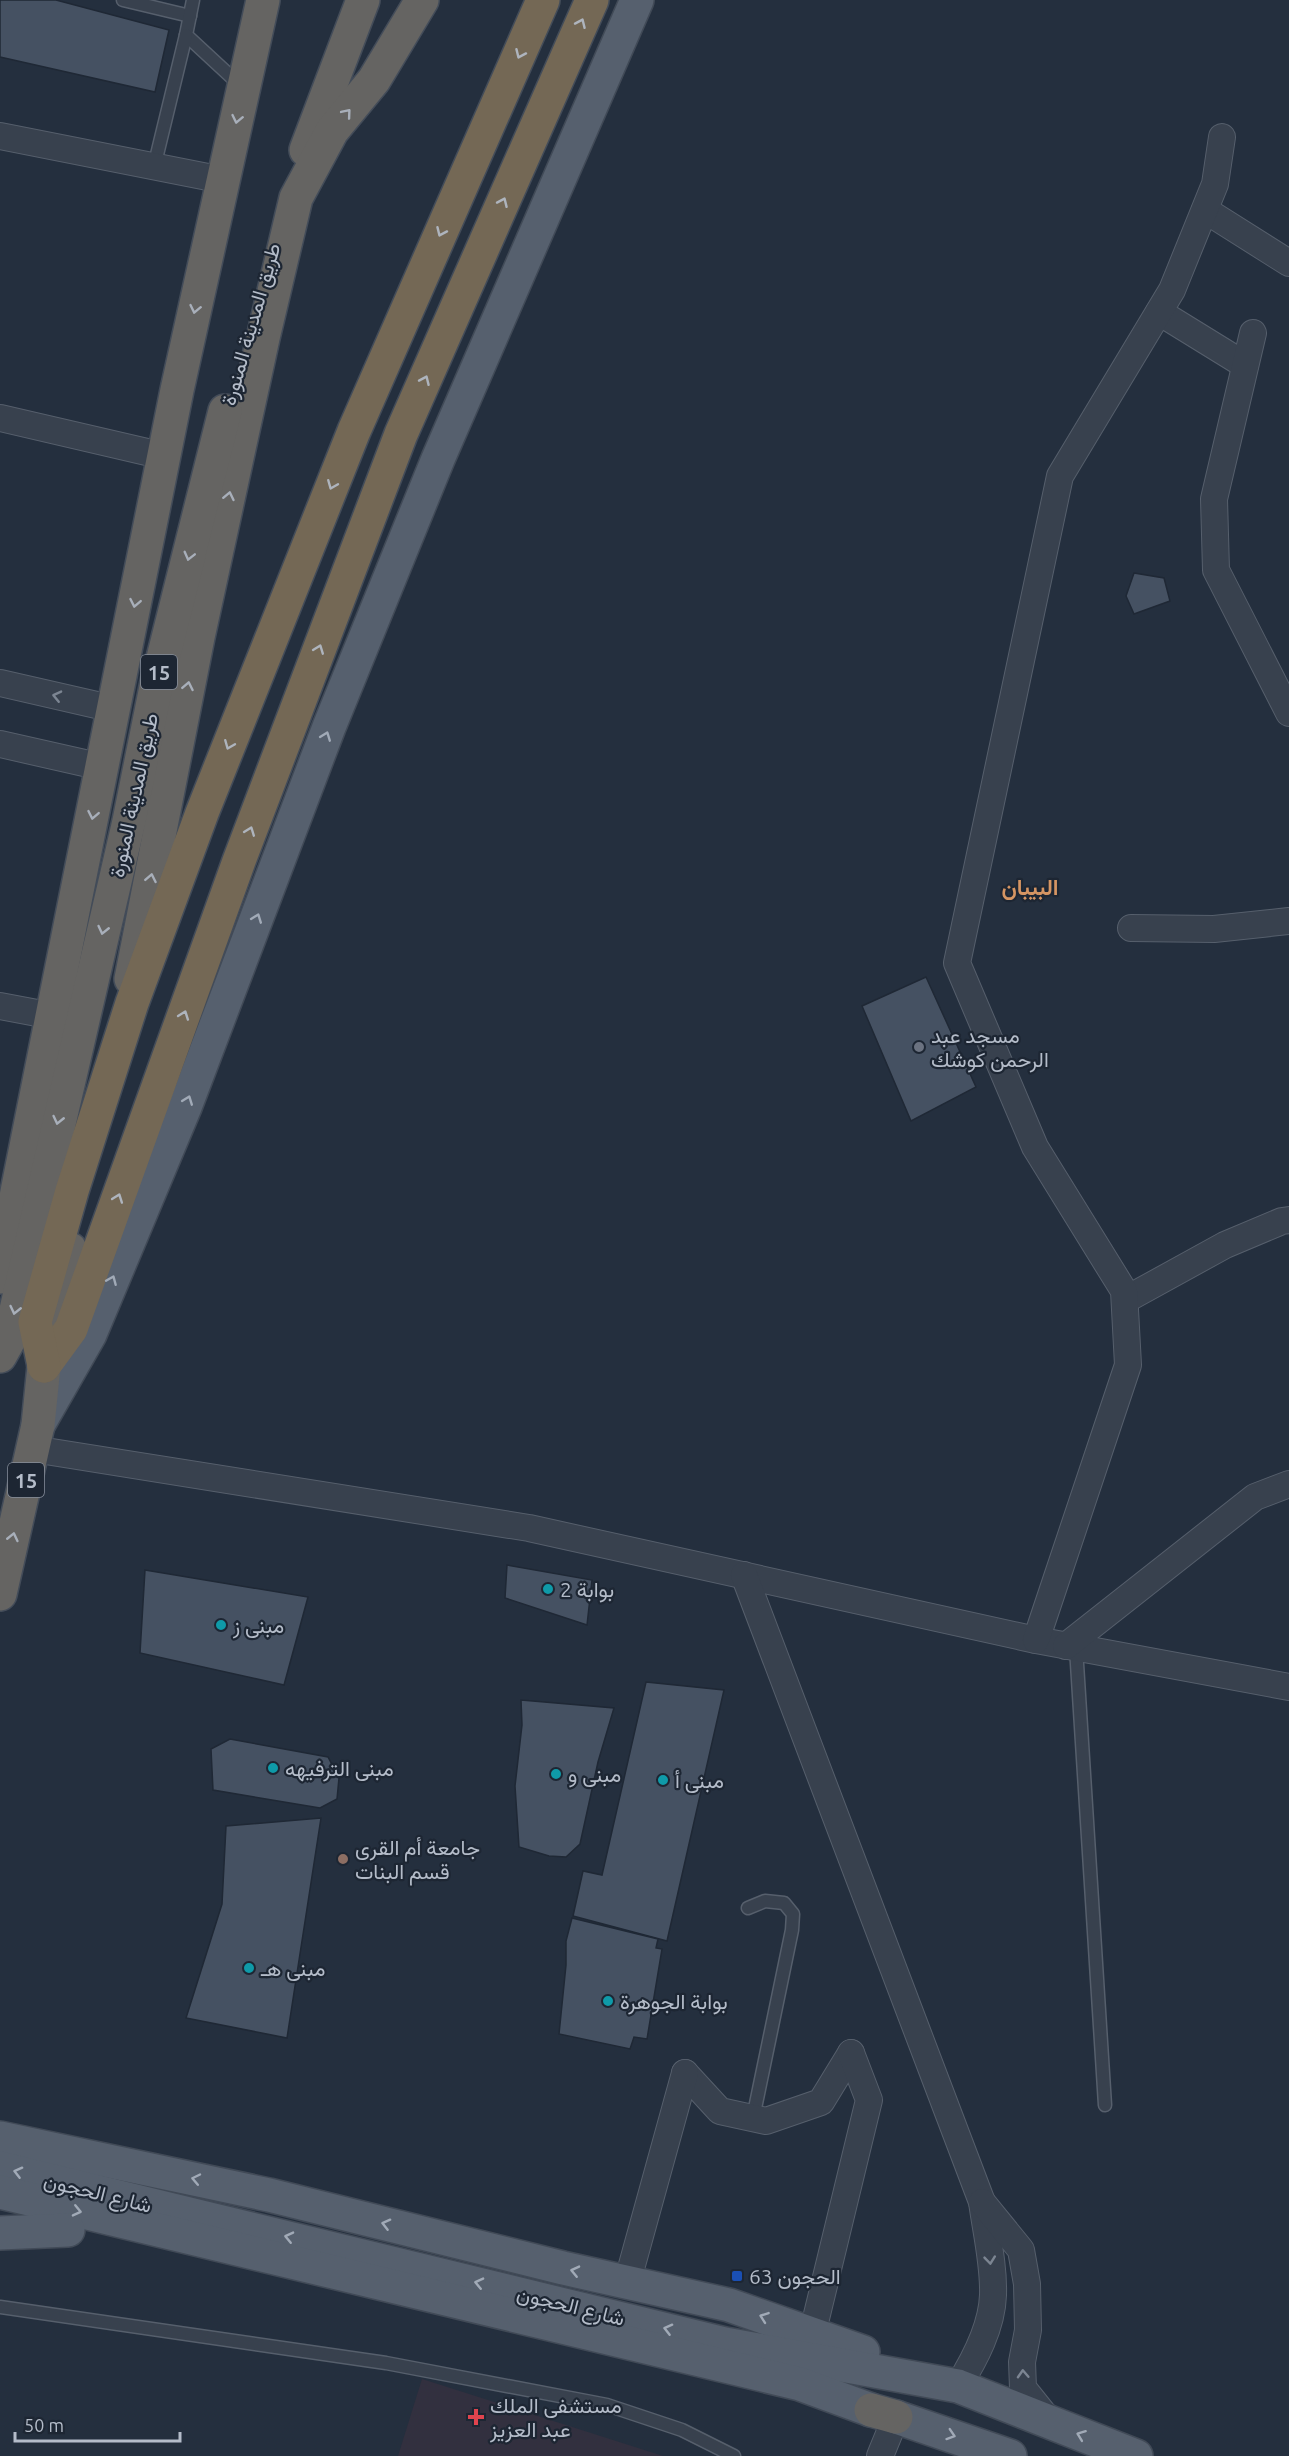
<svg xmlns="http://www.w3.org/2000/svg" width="1289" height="2456" viewBox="0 0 1289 2456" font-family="Ubuntu,Vazirmatn,sans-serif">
<rect width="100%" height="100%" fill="#242f3e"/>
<path fill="#32303f" d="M 422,2379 L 663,2456 L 398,2456 Z"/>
<g fill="#455162" stroke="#1f2835" stroke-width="1.5">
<path d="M 0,0 L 56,0 L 169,30 L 155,92 L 0,57 Z"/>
<path d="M 1134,573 L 1164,578 L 1170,601 L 1134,614 L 1126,596 Z"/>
<path d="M 926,977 L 976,1087 L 911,1121 L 862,1006 Z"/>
<path d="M 507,1565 L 592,1580 L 587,1625 L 505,1598 Z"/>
<path d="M 145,1570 L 308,1597 L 284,1685 L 140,1653 Z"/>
<path d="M 646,1682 L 724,1690 L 667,1941 L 573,1916 L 583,1871 L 602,1875 Z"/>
<path d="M 521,1700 L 614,1708 L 598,1762 L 580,1844 L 566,1857 L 549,1856 L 519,1847 L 515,1786 L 522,1725 Z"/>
<path d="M 230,1739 L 328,1757 L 339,1778 L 337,1799 L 320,1808 L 213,1790 L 211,1749 Z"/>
<path d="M 321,1818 L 287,2038 L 186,2018 L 222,1904 L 226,1826 Z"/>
<path d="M 572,1918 L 658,1939 L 656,1948 L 662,1949 L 647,2039 L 634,2037 L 630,2049 L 559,2034 L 566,1965 L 566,1941 Z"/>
</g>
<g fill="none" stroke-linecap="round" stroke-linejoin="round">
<g stroke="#565f6c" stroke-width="15">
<g id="service">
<path d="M 123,0 L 190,16"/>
<path d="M 193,0 L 186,35 L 240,85"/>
<path d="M 154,167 L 186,35"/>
<path d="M 1076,1648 L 1105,2105"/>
<path d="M 748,1908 L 765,1901 L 784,1903 L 793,1914 L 792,1930 L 753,2118"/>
<path d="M 0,2307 L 386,2363 L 607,2405 L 682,2430 L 734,2456"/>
</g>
</g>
<g stroke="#565f6c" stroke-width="28">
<g id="minor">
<path d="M 0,136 L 223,180"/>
<path d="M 1205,210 L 1289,263"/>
<path d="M 1159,312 L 1245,365"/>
<path d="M 1253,333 L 1214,499 L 1216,570 L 1289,713"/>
<path d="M 0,418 L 164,456"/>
<path d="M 0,683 L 114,709"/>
<path d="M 0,744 L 102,767"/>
<path d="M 1131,928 L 1214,929 L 1289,921"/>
<path d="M 0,1006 L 53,1016"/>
<path d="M 1125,1300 L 1225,1245 L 1282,1221 L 1289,1220"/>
<path d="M 33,1449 L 529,1528 L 1036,1640 L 1289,1687"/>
<path d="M 744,1575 L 982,2202 C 986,2232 994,2264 993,2295 C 992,2327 975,2359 958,2386"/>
<path d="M 1036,1640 L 1128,1365 L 1124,1291 L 1035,1147 L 957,963 L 1060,476 L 1172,290 L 1215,184 L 1222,137"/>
<path d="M 1066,1646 L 1255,1497 L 1289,1484"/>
<path d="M 685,2073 L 720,2111 L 766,2121 L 821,2102 L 851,2053"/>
<path d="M 982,2202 L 1021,2250 L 1027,2284 L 1028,2330 L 1022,2362 L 1023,2388 L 1051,2423"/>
<path d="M 627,2283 L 685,2073"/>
<path d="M 812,2335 L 869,2100 L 851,2053"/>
<path d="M 880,2456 L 896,2417"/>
</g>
</g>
<g stroke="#414a57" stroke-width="36">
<g id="primary">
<path d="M 38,1425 L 90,1334 L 185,1107 L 329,727 L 438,459 L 637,0"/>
<path d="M 0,2138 L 269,2195 L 563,2268 L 729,2305 L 863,2352"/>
<path d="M 0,2168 L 725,2344 L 958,2386 L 1136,2456"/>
<path d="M 0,2192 L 800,2384 L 871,2410"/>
<path d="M 0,2233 L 68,2230"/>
<path d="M 896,2417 L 1010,2456"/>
</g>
</g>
<g stroke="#434c59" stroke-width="36">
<g id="trunk">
<path d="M 306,150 L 363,0"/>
<path d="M 131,979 L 198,637 L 263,338 L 296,198 L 332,131 L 374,80 L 422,0"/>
<path d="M 0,1277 L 177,390 L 263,0"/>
<path d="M 0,1356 L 9,1340 L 129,821 L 157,682 L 225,411"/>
<path d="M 0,1594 L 38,1425 L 44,1366 L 70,1249"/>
<path d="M 871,2410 L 896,2417"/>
</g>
</g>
<g stroke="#434c59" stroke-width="36">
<g id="motorway">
<path d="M 44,1366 L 71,1329 L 239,861 L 401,434 L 592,0"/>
<path d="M 44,1366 L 35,1322 L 72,1191 L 132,1003 L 202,813 L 354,431 L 543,0"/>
</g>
</g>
<use href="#service" stroke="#38414e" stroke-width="12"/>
<use href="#minor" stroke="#38414e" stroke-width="26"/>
<use href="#primary" stroke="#56606e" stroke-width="33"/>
<use href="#trunk" stroke="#656462" stroke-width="33"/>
<use href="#motorway" stroke="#746855" stroke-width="33"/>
</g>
<defs><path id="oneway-chevron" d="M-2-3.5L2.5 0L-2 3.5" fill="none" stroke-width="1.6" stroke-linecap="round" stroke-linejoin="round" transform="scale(1.5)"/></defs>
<g stroke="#aeb4bd">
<use href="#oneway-chevron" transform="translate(581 23) rotate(-66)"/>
<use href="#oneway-chevron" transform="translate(520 54) rotate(114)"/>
<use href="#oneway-chevron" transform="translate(503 202) rotate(-66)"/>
<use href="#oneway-chevron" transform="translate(441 232) rotate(114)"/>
<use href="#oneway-chevron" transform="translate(425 380) rotate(-66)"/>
<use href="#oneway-chevron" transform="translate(332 485) rotate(112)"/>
<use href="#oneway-chevron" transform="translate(319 649) rotate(-69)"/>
<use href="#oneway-chevron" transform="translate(229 745) rotate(112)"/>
<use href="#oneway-chevron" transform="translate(250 831) rotate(-69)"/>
<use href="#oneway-chevron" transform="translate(184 1015) rotate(-70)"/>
<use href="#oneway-chevron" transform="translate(118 1198) rotate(-70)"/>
</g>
<g stroke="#a8afba">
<use href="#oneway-chevron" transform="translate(347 113) rotate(-50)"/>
<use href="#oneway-chevron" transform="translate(237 119) rotate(102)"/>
<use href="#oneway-chevron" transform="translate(195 309) rotate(102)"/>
<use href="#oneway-chevron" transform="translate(229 496) rotate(-78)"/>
<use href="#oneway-chevron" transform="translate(189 556) rotate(104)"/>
<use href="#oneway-chevron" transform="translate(135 603) rotate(101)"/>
<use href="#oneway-chevron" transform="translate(188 686) rotate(-79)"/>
<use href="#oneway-chevron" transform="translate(93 815) rotate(101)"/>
<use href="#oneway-chevron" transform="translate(151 878) rotate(-79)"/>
<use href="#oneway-chevron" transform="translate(103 930) rotate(103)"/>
<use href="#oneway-chevron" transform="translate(58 1120) rotate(103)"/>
<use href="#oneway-chevron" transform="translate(15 1310) rotate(103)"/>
<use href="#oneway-chevron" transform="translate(13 1537) rotate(-77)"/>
</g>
<g stroke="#7c8592">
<use href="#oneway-chevron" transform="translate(57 696) rotate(-167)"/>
<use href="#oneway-chevron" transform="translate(990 2260) rotate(84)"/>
<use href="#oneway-chevron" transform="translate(1023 2374) rotate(-93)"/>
</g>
<g stroke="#a1aab7">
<use href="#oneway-chevron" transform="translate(326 736) rotate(-69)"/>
<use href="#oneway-chevron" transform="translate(257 918) rotate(-69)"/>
<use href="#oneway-chevron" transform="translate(188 1100) rotate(-69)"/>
<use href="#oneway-chevron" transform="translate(112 1280) rotate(-67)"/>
<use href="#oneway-chevron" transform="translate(18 2172) rotate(-166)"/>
<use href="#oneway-chevron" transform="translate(196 2179) rotate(-168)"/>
<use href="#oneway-chevron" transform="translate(77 2211) rotate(13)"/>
<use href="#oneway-chevron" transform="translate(386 2224) rotate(-166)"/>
<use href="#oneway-chevron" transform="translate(289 2237) rotate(-167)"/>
<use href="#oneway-chevron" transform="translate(575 2271) rotate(-167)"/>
<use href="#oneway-chevron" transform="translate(479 2283) rotate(-167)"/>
<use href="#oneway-chevron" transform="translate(764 2317) rotate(-160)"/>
<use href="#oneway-chevron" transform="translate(668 2329) rotate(-166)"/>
<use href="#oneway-chevron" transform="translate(951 2435) rotate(18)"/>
<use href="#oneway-chevron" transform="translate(1081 2435) rotate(-159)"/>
</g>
<circle fill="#6b7280" stroke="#1d2633" stroke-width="2" cx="919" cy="1047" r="6"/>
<g fill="#0f9aa8" stroke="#1d2633" stroke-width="2">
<circle cx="548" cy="1589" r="6"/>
<circle cx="221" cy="1625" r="6"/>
<circle cx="273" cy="1768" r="6"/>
<circle cx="556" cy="1774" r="6"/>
<circle cx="663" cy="1780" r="6"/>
<circle cx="249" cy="1968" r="6"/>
<circle cx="608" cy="2001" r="6"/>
</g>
<circle fill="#8d6e63" stroke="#1d2633" stroke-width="2" cx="343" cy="1859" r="6"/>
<rect fill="#1a4fb4" stroke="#1d2633" stroke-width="2" x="731" y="2270" width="12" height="12" rx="3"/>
<path fill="#e0444e" stroke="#1d2633" stroke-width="2" d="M473 2408h6v6h6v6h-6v6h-6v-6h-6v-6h6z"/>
<g text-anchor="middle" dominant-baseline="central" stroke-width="4.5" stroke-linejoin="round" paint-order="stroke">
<g fill="#1d2633" stroke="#878f9c" stroke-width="1.5">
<rect x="141" y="655" width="36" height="34" rx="4.5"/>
<rect x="8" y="1463" width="36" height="34" rx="4.5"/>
</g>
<g font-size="20" font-weight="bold" fill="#b4bcc9">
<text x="159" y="672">15</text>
<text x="26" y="1480">15</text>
</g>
<g font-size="21" fill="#b4bcc9" stroke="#1d2633">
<text transform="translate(250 324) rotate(-74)">طريق المدينة المنورة</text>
<text transform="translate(133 795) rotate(-78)">طريق المدينة المنورة</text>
<text transform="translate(98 2192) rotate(14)">شارع الحجون</text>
<text transform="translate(571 2305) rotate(14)">شارع الحجون</text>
</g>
<g font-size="21" fill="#b4bcc9" stroke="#1d2633" text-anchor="start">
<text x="931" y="1035">مسجد عبد<tspan x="931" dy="24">الرحمن كوشك</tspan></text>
<text x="560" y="1589">بوابة 2</text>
<text x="233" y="1625">مبنى ز</text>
<text x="285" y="1768">مبنى الترفيهه</text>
<text x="568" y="1774">مبنى و</text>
<text x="675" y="1780">مبنى أ</text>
<text x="355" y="1847">جامعة أم القرى<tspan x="355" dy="24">قسم البنات</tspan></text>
<text x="261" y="1968">مبنى هـ</text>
<text x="620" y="2001">بوابة الجوهرة</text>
<text x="749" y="2276">الحجون 63</text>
<text x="490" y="2405">مستشفى الملك<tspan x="490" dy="24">عبد العزيز</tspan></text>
</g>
<g font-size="22" font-weight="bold" fill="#d59563" stroke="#1d2633">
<text x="1030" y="886">البيبان</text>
</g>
</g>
<path d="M15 2432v9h165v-9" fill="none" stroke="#b4bcc9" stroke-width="3"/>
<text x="24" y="2432" font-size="18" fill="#b4bcc9" stroke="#1d2633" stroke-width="4.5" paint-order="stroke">50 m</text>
</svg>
